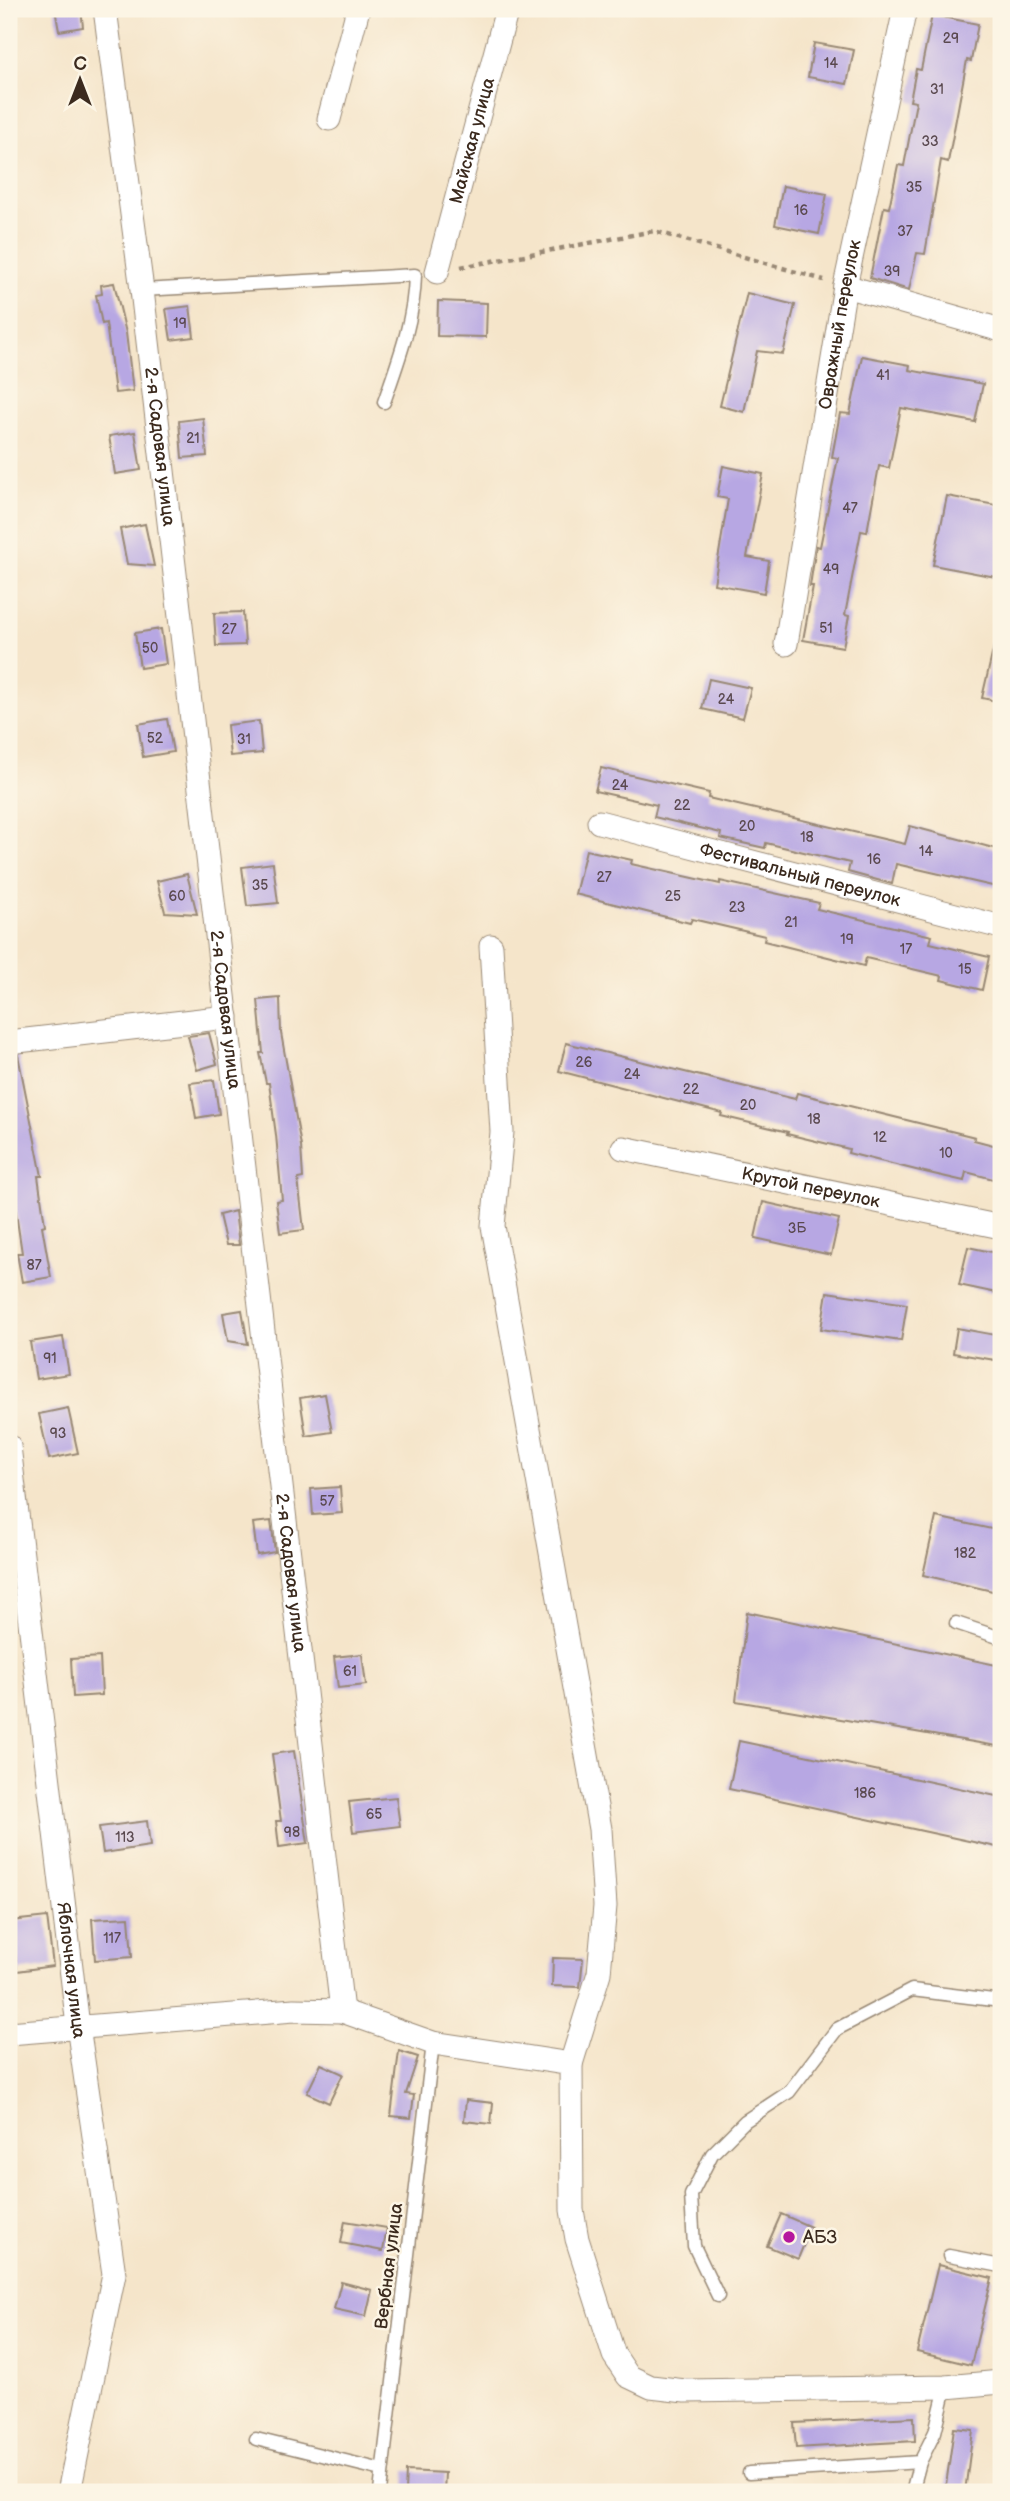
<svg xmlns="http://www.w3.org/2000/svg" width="1010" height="2501" viewBox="0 0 1010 2501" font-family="'Balsamiq Sans',sans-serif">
<rect width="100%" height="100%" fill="#fcf5e5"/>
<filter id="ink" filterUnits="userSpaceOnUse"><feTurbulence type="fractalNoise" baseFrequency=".0143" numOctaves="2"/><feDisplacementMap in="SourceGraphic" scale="14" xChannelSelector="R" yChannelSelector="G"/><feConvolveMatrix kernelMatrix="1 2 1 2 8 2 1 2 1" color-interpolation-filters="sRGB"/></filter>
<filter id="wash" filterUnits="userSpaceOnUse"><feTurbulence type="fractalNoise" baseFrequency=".00686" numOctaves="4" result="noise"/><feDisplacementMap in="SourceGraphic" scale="28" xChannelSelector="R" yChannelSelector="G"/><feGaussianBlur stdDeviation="1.57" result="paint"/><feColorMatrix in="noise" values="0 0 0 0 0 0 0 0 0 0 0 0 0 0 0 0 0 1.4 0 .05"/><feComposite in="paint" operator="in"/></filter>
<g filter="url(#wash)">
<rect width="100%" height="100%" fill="#f5e5ca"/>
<g id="blocks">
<g fill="#b7a7e3">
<path d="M 55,9 L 81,9 L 83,27 L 59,31 Z"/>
<path d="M 932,15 L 978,24 L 971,61 L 967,60 L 948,162 L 941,160 L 925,254 L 917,253 L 909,290 L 870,278 L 884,207 L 889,208 L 898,165 L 904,166 L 916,102 L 910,101 L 916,69 L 921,70 Z"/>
<path d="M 814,43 L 854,50 L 847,84 L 808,77 Z"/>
<path d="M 783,186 L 827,194 L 819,234 L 775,225 Z"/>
<path d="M 114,283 L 126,333 L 133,391 L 115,393 L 106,323 L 102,324 L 96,295 L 102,294 L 101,285 Z"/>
<path d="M 747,293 L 795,305 L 783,354 L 757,351 L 744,412 L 720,406 Z"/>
<path d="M 438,301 L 487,303 L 486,337 L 437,336 Z"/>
<path d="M 190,306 L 194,337 L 171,340 L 166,309 Z"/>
<path d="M 862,356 L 910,365 L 909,370 L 983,384 L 975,422 L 901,408 L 889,468 L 879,466 L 867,532 L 861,531 L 845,615 L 849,616 L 843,647 L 803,640 L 813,586 L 810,586 L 816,546 L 820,547 L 838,458 L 832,457 L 840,413 L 850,414 Z"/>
<path d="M 203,418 L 207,456 L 182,458 L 179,421 Z"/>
<path d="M 135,432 L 141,470 L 115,474 L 109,436 Z"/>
<path d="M 723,466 L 763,474 L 747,557 L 769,561 L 764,593 L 714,584 L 728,499 L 717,497 Z"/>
<path d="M 947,496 L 1001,506 L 1001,578 L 933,565 Z"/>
<path d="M 145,524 L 154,566 L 127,564 L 120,529 Z"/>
<path d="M 243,612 L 245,645 L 216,646 L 214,613 Z"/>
<path d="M 161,629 L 166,664 L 140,668 L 135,633 Z"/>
<path d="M 994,646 L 1001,646 L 1001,702 L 982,698 Z"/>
<path d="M 709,679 L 751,688 L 743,718 L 702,709 Z"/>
<path d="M 167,719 L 173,752 L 143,757 L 138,724 Z"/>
<path d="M 259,721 L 262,753 L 230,756 L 227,725 Z"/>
<path d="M 601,768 L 709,793 L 708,798 L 905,844 L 910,826 L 1001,850 L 1001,888 L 896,864 L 892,884 L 848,872 L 850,863 L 766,843 L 765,848 L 720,838 L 721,833 L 654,817 L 657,805 L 595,791 Z"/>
<path d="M 586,850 L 632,860 L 631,864 L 720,884 L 720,881 L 819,903 L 817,909 L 932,936 L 930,943 L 989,957 L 982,990 L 941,980 L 942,976 L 866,958 L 864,966 L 764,941 L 765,936 L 692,919 L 690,923 L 575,894 Z"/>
<path d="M 273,863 L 278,903 L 247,906 L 242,867 Z"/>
<path d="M 187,874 L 197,914 L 165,912 L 157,881 Z"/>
<path d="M 280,998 L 281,1033 L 301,1146 L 303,1178 L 298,1179 L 304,1230 L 280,1233 L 276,1201 L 282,1200 L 276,1135 L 269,1083 L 266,1083 L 260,1053 L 263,1053 L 258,1000 Z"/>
<path d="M 209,1033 L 217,1064 L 197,1070 L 188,1036 Z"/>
<path d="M 566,1043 L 795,1099 L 797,1093 L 975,1137 L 974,1140 L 1001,1147 L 1001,1181 L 966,1172 L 964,1181 L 916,1170 L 848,1153 L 849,1149 L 787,1134 L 788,1132 L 721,1116 L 722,1113 L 559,1071 Z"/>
<path d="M 18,1055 L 42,1176 L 38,1176 L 45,1225 L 42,1226 L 51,1277 L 22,1282 L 17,1253 L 22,1253 L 9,1166 L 9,1056 Z"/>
<path d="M 214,1080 L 219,1114 L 196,1118 L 190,1083 Z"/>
<path d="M 763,1202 L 839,1219 L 831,1255 L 755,1238 Z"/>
<path d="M 235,1211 L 239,1245 L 226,1245 L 219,1215 Z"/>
<path d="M 968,1247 L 1001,1254 L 1001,1294 L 959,1285 Z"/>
<path d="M 827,1292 L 907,1304 L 901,1341 L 821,1329 Z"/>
<path d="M 242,1310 L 248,1344 L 228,1341 L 223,1313 Z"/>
<path d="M 957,1328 L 1001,1336 L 1001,1361 L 953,1353 Z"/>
<path d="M 63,1337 L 69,1374 L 36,1379 L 30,1342 Z"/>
<path d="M 325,1394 L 332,1432 L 306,1436 L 300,1398 Z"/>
<path d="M 68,1408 L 78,1453 L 49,1459 L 39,1414 Z"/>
<path d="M 340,1487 L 342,1513 L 313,1515 L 311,1489 Z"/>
<path d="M 936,1517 L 1001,1531 L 1001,1593 L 923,1575 Z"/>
<path d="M 271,1521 L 275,1552 L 257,1555 L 253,1523 Z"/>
<path d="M 747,1612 L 1001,1666 L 1001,1724 L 997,1746 L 736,1701 Z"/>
<path d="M 362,1654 L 366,1685 L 338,1688 L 334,1657 Z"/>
<path d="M 100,1657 L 102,1695 L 73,1697 L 71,1659 Z"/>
<path d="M 739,1741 L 1001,1797 L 1001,1848 L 729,1789 Z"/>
<path d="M 294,1751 L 308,1843 L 279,1847 L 276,1821 L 281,1821 L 272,1754 Z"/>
<path d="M 396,1797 L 400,1826 L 353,1832 L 349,1802 Z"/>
<path d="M 147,1821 L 150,1846 L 103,1853 L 99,1827 Z"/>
<path d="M 47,1917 L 53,1966 L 17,1971 L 11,1921 Z"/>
<path d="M 129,1917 L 132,1957 L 95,1960 L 92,1919 Z"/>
<path d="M 553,1958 L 583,1959 L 580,1987 L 552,1986 Z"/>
<path d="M 399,2051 L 418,2057 L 406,2094 L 414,2095 L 411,2118 L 391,2116 Z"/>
<path d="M 321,2064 L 343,2074 L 329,2103 L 307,2093 Z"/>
<path d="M 466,2100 L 493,2103 L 491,2124 L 464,2121 Z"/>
<path d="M 781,2214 L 811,2227 L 798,2259 L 767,2246 Z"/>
<path d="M 345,2221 L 387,2228 L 383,2251 L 341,2243 Z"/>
<path d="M 938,2265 L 992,2278 L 971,2365 L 917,2352 Z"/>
<path d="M 341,2282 L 372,2290 L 366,2316 L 334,2309 Z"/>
<path d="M 914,2417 L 915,2441 L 796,2448 L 794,2423 Z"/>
<path d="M 954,2428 L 973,2430 L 965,2492 L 945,2492 Z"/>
<path d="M 406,2471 L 445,2473 L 444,2492 L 405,2492 Z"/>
</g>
</g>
</g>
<g filter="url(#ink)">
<use href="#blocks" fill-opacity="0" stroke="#988874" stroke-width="2"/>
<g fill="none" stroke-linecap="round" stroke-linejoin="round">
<g stroke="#988874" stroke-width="15">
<g id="lane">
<path d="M 142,290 L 415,275 C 414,320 399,359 384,402"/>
<path d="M 956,1623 L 1001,1638"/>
<path d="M 949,2256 L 1001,2266"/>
<path d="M 718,2296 L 694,2246 L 691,2195 L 712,2154 L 745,2121 L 789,2092 L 837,2029 L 912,1990 L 1001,2001"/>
<path d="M 256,2439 L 382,2470"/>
<path d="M 749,2473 L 920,2462 L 935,2432 L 946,2387"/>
<path d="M 380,2492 L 433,2043"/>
<path d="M 912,2492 L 920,2462"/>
</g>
</g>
<g stroke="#988874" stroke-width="25">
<g id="street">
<path id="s1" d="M 105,9 L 142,290 L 342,2011"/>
<path d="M 329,119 L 358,9"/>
<path id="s2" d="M 437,272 L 507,9"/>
<path d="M 845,286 L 1001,330"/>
<path id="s3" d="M 786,644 L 845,286 L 905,9"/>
<path id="s4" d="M 599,822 L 1001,927"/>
<path d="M 491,946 L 502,1132 L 493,1226 L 600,1829 L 605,1906 L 599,1973 L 571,2064"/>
<path d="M 9,1042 L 227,1017"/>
<path id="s5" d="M 623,1148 L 1001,1227"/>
<path id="s6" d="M 9,1446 L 78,2026 L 114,2274 L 69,2492"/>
<path d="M 9,2033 L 294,2010 L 342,2011 L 433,2043 L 571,2064 L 572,2210 L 577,2239 L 614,2355 L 628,2376 L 651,2387 L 685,2391 L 946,2387 L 1001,2382"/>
</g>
</g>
<path stroke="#988874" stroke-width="4.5" stroke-dasharray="5 5" stroke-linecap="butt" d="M 461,267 L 654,231 L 824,280"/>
<use href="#lane" stroke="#fff" stroke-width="12"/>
<use href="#street" stroke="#fff" stroke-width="23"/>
</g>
</g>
<circle fill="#b5179e" stroke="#fcf5e5" stroke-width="2.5" cx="789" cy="2237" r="7"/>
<g text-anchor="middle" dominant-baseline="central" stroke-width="5" stroke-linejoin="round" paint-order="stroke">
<g font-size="14" fill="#5a494f">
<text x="951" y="38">29</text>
<text x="831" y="63">14</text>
<text x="937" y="89">31</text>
<text x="930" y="141">33</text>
<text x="914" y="187">35</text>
<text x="801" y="210">16</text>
<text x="905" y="231">37</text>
<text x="892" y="271">39</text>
<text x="180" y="323">19</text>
<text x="883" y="375">41</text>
<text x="193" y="438">21</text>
<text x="850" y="508">47</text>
<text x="831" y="569">49</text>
<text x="826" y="628">51</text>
<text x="229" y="629">27</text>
<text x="150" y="648">50</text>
<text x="726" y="699">24</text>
<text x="155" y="738">52</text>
<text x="244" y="739">31</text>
<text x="620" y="785">24</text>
<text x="682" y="805">22</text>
<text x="747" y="826">20</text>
<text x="807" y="837">18</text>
<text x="926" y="851">14</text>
<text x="874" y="859">16</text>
<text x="604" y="877">27</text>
<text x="260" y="885">35</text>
<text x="177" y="896">60</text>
<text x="673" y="896">25</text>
<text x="737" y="907">23</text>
<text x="791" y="922">21</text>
<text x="847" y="939">19</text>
<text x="906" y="949">17</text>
<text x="965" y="969">15</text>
<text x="584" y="1062">26</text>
<text x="632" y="1074">24</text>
<text x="691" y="1089">22</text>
<text x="748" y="1105">20</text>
<text x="814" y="1119">18</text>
<text x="880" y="1137">12</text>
<text x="946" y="1153">10</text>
<text x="797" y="1228">3Б</text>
<text x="34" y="1265">87</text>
<text x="50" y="1358">91</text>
<text x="58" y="1433">93</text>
<text x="327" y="1501">57</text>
<text x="965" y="1553">182</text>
<text x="350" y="1671">61</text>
<text x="865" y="1793">186</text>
<text x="374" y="1814">65</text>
<text x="292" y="1832">98</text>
<text x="125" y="1837">113</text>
<text x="112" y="1938">117</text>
</g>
<g font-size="18" fill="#3b2a1e" stroke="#fcf5e5">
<text stroke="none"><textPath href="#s2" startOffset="136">Майская улица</textPath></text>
<text stroke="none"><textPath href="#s3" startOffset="324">Овражный переулок</textPath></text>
<text stroke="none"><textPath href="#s1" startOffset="441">2-я Садовая улица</textPath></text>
<text stroke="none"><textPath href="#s4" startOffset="208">Фестивальный переулок</textPath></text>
<text stroke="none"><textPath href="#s1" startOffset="1008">2-я Садовая улица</textPath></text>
<text stroke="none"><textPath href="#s5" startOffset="192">Крутой переулок</textPath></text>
<text stroke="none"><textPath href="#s1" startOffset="1575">2-я Садовая улица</textPath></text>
<text stroke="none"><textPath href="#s6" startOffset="528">Яблочная улица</textPath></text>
<text transform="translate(389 2266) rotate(-83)">Вербная улица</text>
</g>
<g font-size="18" fill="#3b2a1e" stroke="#fcf5e5" text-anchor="start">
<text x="803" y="2237">АБЗ</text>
</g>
</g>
<rect width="1010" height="2501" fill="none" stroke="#fcf5e5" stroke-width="35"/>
<g transform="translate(80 80)" stroke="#fcf5e5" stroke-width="5" paint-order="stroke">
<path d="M0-5L12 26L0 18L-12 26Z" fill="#3b2a1e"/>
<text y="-10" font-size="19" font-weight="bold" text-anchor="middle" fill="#3b2a1e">С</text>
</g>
</svg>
